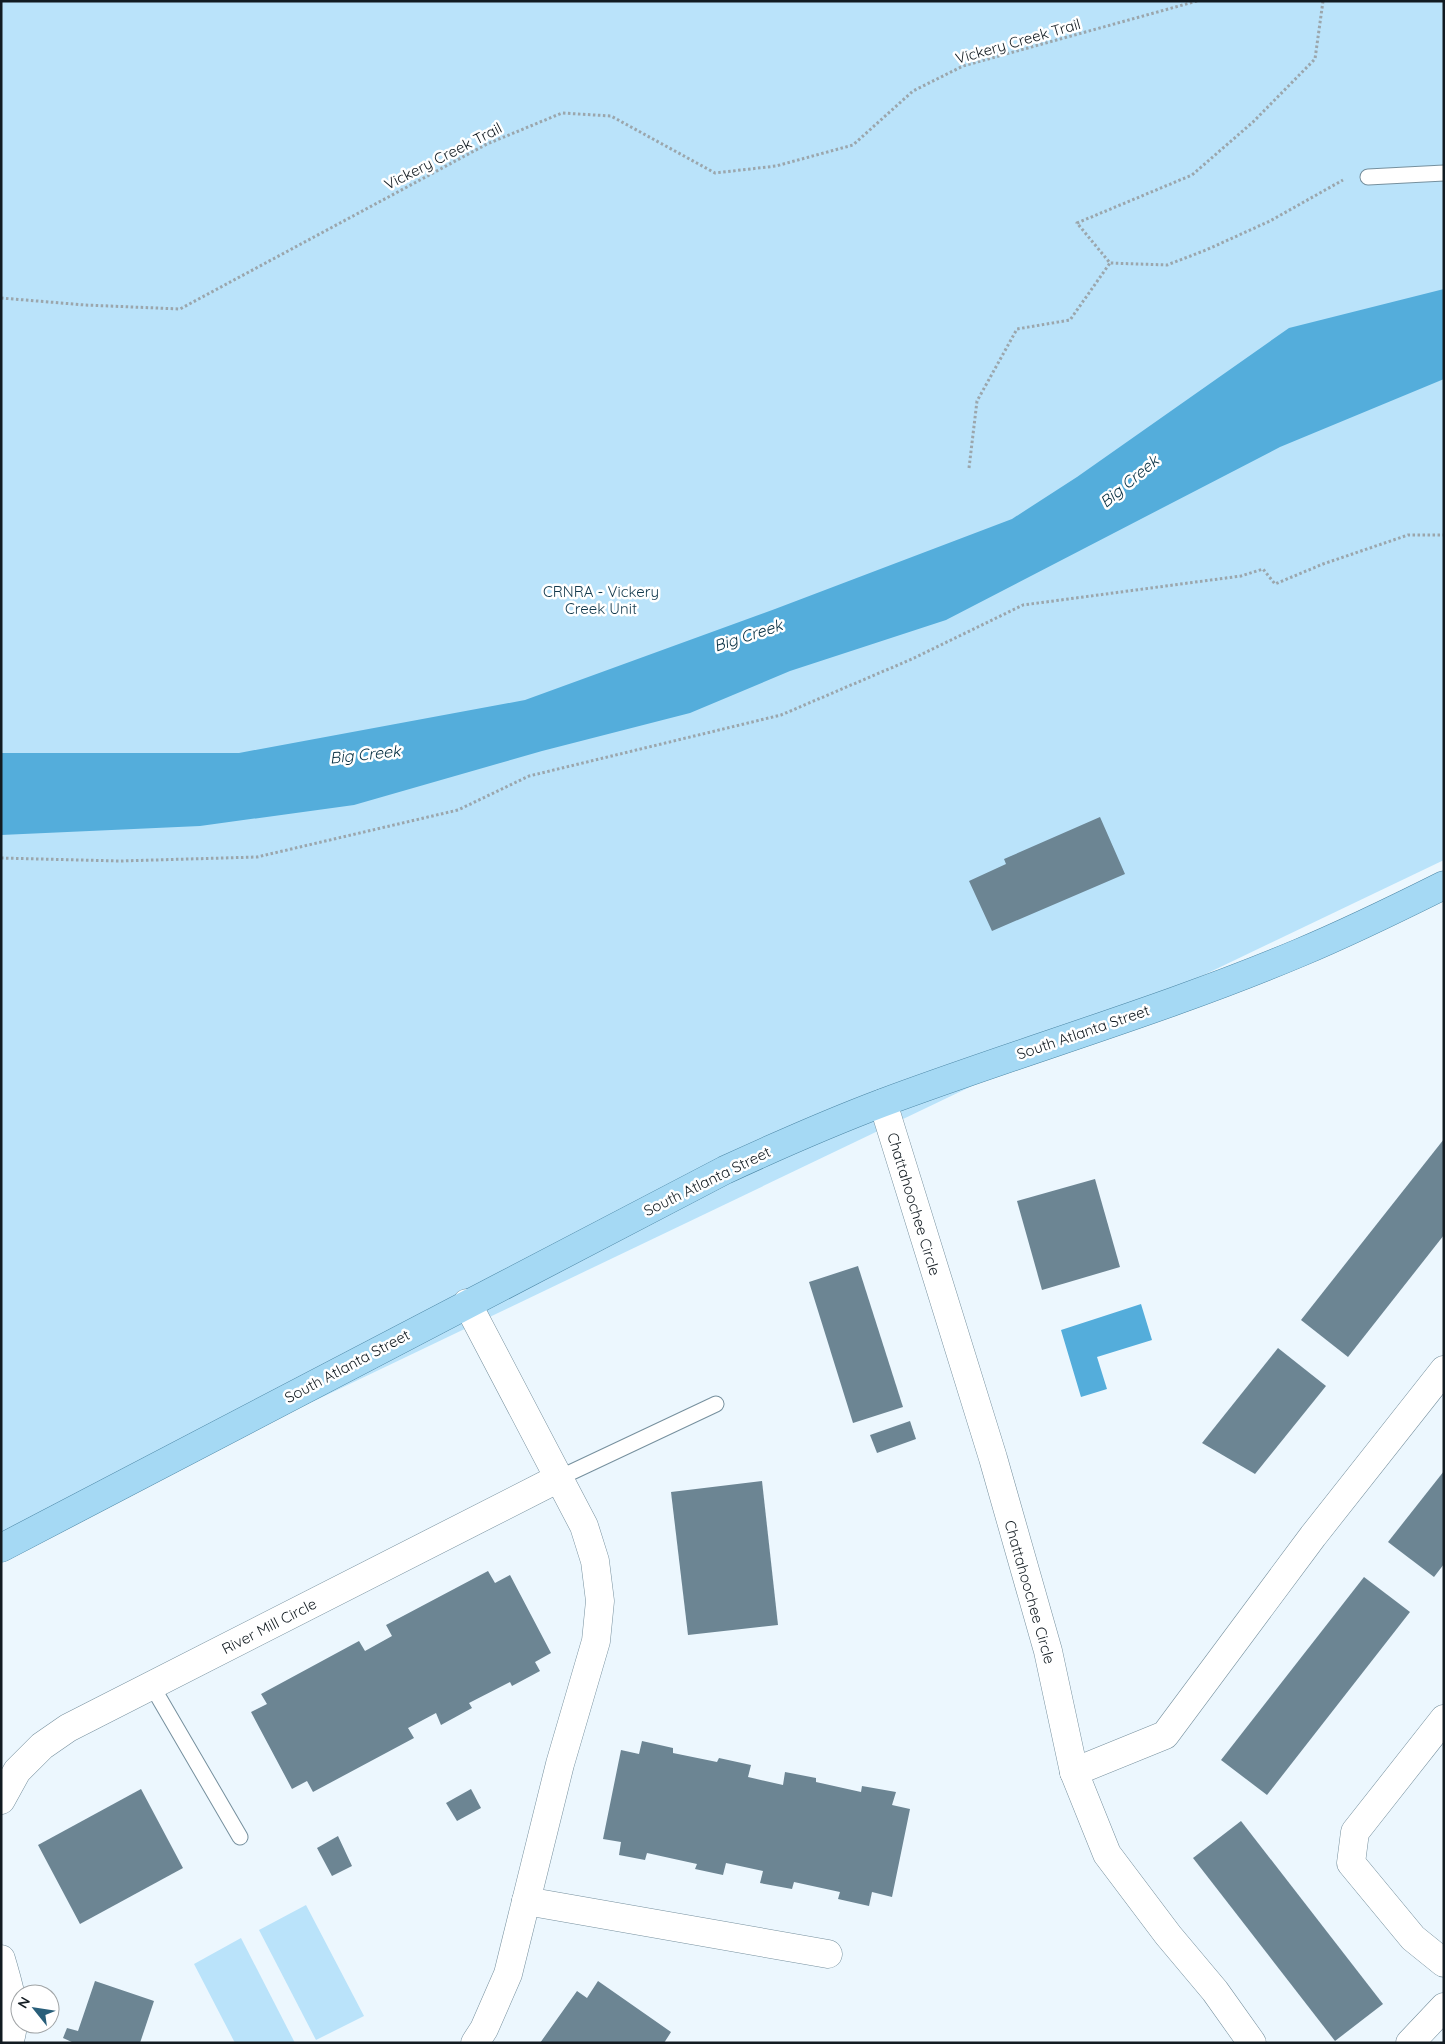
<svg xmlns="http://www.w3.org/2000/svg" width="1445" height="2044" viewBox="0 0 1445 2044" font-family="Quicksand,sans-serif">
<rect width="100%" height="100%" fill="#ecf7fe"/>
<g fill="#bae3fa">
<path d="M 1,1 L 1444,1 L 1444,860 L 1,1551 Z"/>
<path d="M 306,1905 L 364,2016 L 316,2040 L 259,1930 Z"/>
<path d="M 241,1938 L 295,2043 L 235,2043 L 194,1964 Z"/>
</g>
<g fill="#54addb">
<path d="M 1444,289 L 1444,379 L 1280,447 L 946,620 L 790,671 L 690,713 L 542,751 L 354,805 L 200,826 L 1,835 L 1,753 L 239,753 L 525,700 L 775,609 L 1012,519 L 1077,477 L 1289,328 Z"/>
<path d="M 1141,1304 L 1152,1340 L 1097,1357 L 1107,1389 L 1081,1397 L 1061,1330 Z"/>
</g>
<g fill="#6c8593">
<path d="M 1100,817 L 1125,874 L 992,931 L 969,881 L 1006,864 L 1004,859 Z"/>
<path d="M 1444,1139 L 1444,1235 L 1348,1357 L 1301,1320 Z"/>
<path d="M 1095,1179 L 1120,1267 L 1042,1290 L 1017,1201 Z"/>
<path d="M 858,1266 L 903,1407 L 853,1423 L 809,1282 Z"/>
<path d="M 1278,1348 L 1326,1386 L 1255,1474 L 1202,1443 Z"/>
<path d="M 910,1421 L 916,1439 L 877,1453 L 870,1435 Z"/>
<path d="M 1444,1471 L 1444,1564 L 1434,1577 L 1388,1542 Z"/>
<path d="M 762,1481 L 778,1625 L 688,1635 L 671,1492 Z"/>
<path d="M 488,1571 L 495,1583 L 510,1575 L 551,1653 L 535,1662 L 540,1671 L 512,1686 L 510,1682 L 469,1703 L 472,1708 L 441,1725 L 436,1713 L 408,1728 L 414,1738 L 313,1792 L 307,1781 L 292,1789 L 251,1712 L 267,1704 L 261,1694 L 359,1641 L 365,1651 L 392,1636 L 386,1625 Z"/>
<path d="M 1364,1577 L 1410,1612 L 1267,1795 L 1221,1760 Z"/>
<path d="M 642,1741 L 673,1748 L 673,1753 L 717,1762 L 719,1758 L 751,1765 L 748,1777 L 783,1785 L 785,1772 L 816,1778 L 816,1782 L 861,1792 L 862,1786 L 896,1792 L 892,1805 L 910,1809 L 892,1897 L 872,1892 L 869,1906 L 838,1899 L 840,1892 L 794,1882 L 792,1889 L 760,1883 L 763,1871 L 726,1863 L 723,1875 L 695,1869 L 697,1864 L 647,1853 L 645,1860 L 619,1855 L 621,1842 L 603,1839 L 621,1750 L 639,1754 Z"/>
<path d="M 141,1789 L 183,1868 L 80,1924 L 38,1845 Z"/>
<path d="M 471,1789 L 481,1808 L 457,1821 L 446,1803 Z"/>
<path d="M 1241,1821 L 1383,2004 L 1335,2041 L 1193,1858 Z"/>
<path d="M 338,1836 L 352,1866 L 332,1876 L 317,1848 Z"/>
<path d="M 95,1981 L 154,2001 L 140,2043 L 74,2043 L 63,2038 L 67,2028 L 78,2031 Z"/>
<path d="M 598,1981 L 671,2032 L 664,2043 L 540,2043 L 577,1991 L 587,1998 Z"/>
</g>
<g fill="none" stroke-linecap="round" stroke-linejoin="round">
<g stroke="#76909e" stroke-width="17">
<g id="service">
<path d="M 1368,177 L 1444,173"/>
<path d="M 559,1478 L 716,1404"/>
<path d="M 152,1686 L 240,1837"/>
</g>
</g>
<g stroke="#76909e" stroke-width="29">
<g id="minor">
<path d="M 883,1103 L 993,1458 L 1048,1651 L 1074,1772 L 1107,1854 L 1168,1935 L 1215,1991 L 1252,2043"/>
<path d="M 467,1303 L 584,1526 L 595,1561 L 600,1601 L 596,1641 L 560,1764 L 508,1974 L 484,2029 L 475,2043"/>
<path d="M 1444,1719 L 1355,1832 L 1351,1863 L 1413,1938 L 1444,1963"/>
<path d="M 1074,1772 L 1165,1735 L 1313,1536 L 1444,1370"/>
<path d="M 1,1800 L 17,1771 L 42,1746 L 68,1728 L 559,1478"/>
<path d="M 526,1901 L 828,1954"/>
<path d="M 1,1959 C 9,1987 19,2015 9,2043"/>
<path d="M 1410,2043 L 1444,2007"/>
</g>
</g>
<g stroke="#4b86a5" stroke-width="29">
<path id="primary" d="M 1,1548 L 725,1170 C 777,1146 829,1123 882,1103 C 1021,1051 1164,1010 1299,953 C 1349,932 1396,909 1444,885"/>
</g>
<g stroke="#9ba6ac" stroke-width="3" stroke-dasharray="2.5 2.5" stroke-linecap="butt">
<path d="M 1323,1 L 1315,59 L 1253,122 L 1192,175 L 1077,223 L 1110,263 L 1167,265 L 1206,250 L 1270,221 L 1343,180"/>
<path d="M 1,298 L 85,305 L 180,309 L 487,144 L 562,113 L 611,116 L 715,173 L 776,166 L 853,145 L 913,91 L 963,66 L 1197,1"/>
<path d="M 969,468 L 977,401 L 1017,329 L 1070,320 L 1110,263"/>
<path d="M 1,858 L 120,861 L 257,857 L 458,810 L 529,776 L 781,715 L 912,659 L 1023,605 L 1241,576 L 1263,569 L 1275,584 L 1323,564 L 1408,535 L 1444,535"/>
</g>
<use href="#service" stroke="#fff" stroke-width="15"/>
<use href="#minor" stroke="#fff" stroke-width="28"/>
<use href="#primary" stroke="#a5d9f4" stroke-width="28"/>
</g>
<g text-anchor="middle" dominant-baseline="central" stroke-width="5" stroke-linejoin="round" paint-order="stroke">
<g font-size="15" fill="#121b21" stroke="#fff">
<text transform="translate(1018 41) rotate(-16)">Vickery Creek Trail</text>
<text transform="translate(443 156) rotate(-27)">Vickery Creek Trail</text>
<text transform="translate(1083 1032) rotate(-19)">South Atlanta Street</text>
<text transform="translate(707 1181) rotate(-26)">South Atlanta Street</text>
<text transform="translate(914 1204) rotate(73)">Chattahoochee Circle</text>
<text transform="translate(347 1366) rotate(-28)">South Atlanta Street</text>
<text transform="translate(1030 1592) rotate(74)">Chattahoochee Circle</text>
<text transform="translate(269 1626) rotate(-27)">River Mill Circle</text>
</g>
<g font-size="15" fill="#11384c" stroke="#fff">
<text x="601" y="591">CRNRA - Vickery<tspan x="601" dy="17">Creek Unit</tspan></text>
</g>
<g font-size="16" font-style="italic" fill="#062f42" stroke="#fff">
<text transform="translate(1129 481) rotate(-40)">Big Creek</text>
<text transform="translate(748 635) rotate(-18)">Big Creek</text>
<text transform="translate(365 754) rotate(-6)">Big Creek</text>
</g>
</g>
<rect width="1445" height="2044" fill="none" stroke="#121b21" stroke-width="5"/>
<g transform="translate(35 2009) rotate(300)"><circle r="24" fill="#ffffff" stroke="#a0a4a6"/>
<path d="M0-4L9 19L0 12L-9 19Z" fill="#295f7a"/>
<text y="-8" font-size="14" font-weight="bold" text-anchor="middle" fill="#121b21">N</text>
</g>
</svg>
